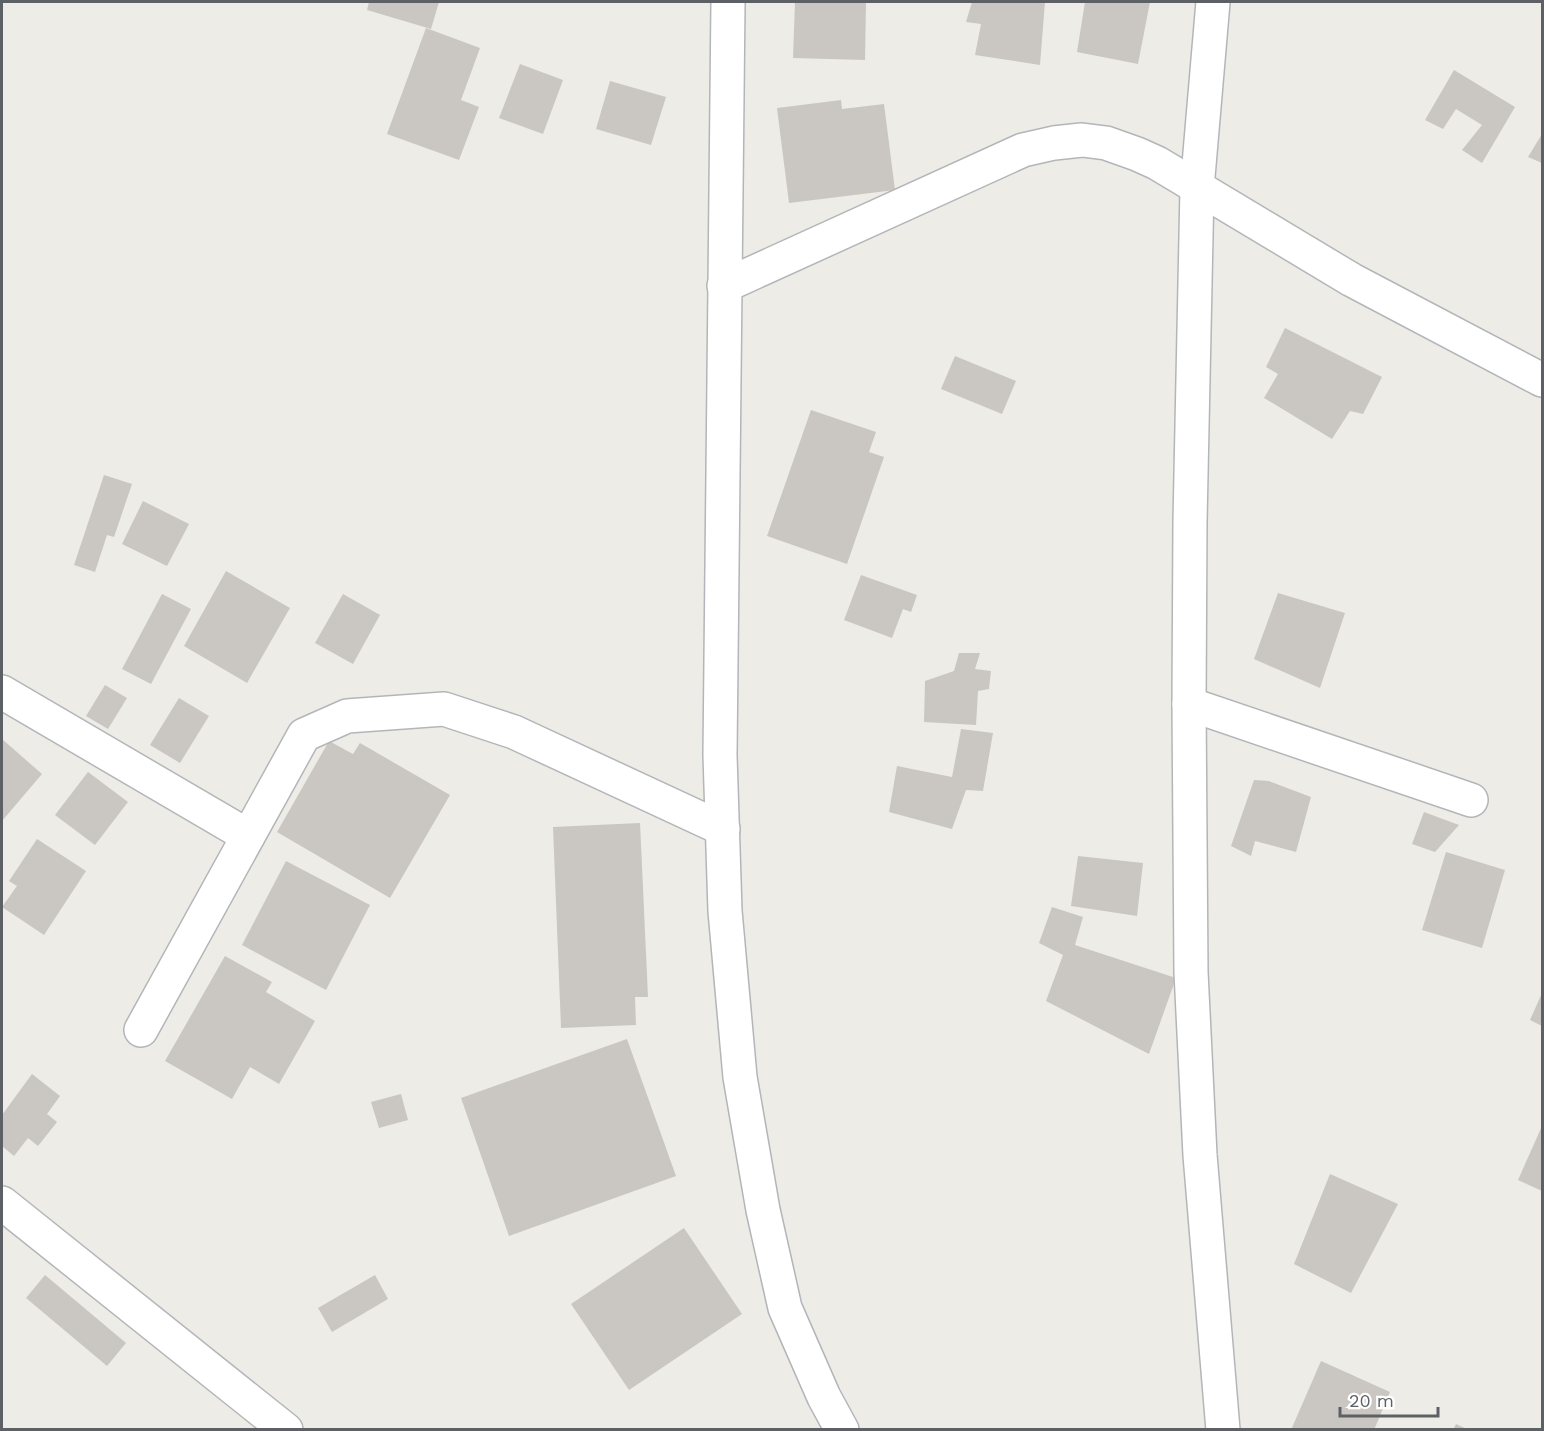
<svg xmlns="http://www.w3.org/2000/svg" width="1544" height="1431" viewBox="0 0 1544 1431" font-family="'Work Sans',sans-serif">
<rect width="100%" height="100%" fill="#eeece6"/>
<g fill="#cac7c2">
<path d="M 369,2 L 439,2 L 431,29 L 367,10 Z"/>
<path d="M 795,2 L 866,2 L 865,60 L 793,58 Z"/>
<path d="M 972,2 L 1045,2 L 1040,65 L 975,55 L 981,24 L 966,22 Z"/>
<path d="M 1085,2 L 1150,2 L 1138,64 L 1077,52 Z"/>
<path d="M 426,28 L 480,48 L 461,100 L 479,107 L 459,160 L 387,134 Z"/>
<path d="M 520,64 L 563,80 L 543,134 L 499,118 Z"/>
<path d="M 1454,70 L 1515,107 L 1482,163 L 1462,150 L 1482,125 L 1456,109 L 1443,129 L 1425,120 Z"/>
<path d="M 610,81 L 666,97 L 651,145 L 596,129 Z"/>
<path d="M 841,100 L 842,109 L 884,104 L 895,190 L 789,203 L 777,108 Z"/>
<path d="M 1542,134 L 1542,163 L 1528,157 Z"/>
<path d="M 1285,328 L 1382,377 L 1363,414 L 1350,411 L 1332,439 L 1264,398 L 1278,374 L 1266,367 Z"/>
<path d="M 955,356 L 1016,381 L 1002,414 L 941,389 Z"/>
<path d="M 811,410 L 876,432 L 869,452 L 884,457 L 847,564 L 767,536 Z"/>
<path d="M 104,475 L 132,484 L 114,537 L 107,535 L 95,572 L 74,565 Z"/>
<path d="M 143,501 L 189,524 L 167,566 L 122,544 Z"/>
<path d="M 226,571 L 290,608 L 247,683 L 184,646 Z"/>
<path d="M 861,575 L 917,595 L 911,612 L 903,609 L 892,638 L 844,620 Z"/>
<path d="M 1278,593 L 1345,613 L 1320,688 L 1254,659 Z"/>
<path d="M 162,594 L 191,609 L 151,684 L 122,669 Z"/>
<path d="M 343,594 L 380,615 L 353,664 L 315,643 Z"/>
<path d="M 959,653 L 980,653 L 975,669 L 991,671 L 989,689 L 978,691 L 976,725 L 924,722 L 925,681 L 954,671 Z"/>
<path d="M 105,685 L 127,698 L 108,729 L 86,716 Z"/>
<path d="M 179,698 L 209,716 L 180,763 L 150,745 Z"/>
<path d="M 961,729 L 993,733 L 983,791 L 966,790 L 952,829 L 889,812 L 897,766 L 952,777 Z"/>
<path d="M 2,739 L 42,774 L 2,821 Z"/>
<path d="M 329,741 L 353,754 L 360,743 L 450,795 L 390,898 L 277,832 Z"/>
<path d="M 88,772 L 128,802 L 95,845 L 55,815 Z"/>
<path d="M 1254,780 L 1269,781 L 1311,797 L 1296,852 L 1255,841 L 1251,856 L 1231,846 Z"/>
<path d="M 1424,812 L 1459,825 L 1435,852 L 1412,844 Z"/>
<path d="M 640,823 L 648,997 L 635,997 L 636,1025 L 561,1028 L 553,827 Z"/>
<path d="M 37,839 L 86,871 L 44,935 L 2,907 L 17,886 L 9,881 Z"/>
<path d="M 1446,852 L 1505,870 L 1482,948 L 1422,930 Z"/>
<path d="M 1078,856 L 1143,863 L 1137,916 L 1071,906 Z"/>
<path d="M 286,861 L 370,905 L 326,990 L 242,945 Z"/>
<path d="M 1052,907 L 1083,917 L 1075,945 L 1176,978 L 1149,1054 L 1046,1001 L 1063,955 L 1039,943 Z"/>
<path d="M 225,956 L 272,982 L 266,992 L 315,1021 L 279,1084 L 250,1067 L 232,1099 L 165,1061 Z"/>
<path d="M 1542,993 L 1542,1026 L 1530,1020 Z"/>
<path d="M 627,1039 L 676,1176 L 509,1236 L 461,1098 Z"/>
<path d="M 32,1074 L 60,1096 L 47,1114 L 57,1122 L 38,1146 L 28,1138 L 14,1156 L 2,1146 L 2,1115 Z"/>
<path d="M 401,1094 L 408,1120 L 379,1128 L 371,1102 Z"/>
<path d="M 1542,1126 L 1542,1191 L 1518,1180 Z"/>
<path d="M 1330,1174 L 1398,1204 L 1351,1293 L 1294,1264 Z"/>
<path d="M 684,1228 L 742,1314 L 629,1390 L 571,1304 Z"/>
<path d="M 45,1275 L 126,1343 L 107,1366 L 26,1298 Z"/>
<path d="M 375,1275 L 388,1299 L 332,1332 L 318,1308 Z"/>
<path d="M 1321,1361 L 1390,1392 L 1374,1430 L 1291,1430 Z"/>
<path d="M 1456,1424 L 1469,1430 L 1453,1430 Z"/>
</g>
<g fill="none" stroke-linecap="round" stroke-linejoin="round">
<g stroke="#b3b6b9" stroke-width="36">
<g id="street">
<path d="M 1213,2 L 1197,188 L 1190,522 L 1189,704 L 1191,972 L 1200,1155 L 1223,1430"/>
<path d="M 724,286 L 1023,150 L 1054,143 L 1082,140 L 1106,143 L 1137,154 L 1157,163 L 1352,280 L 1542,380"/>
<path d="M 2,692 L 248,836"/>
<path d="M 1189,704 L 1471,800"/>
<path d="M 141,1030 L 304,735 L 347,716 L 444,709 L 514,732 L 723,829"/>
<path d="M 2,1203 L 286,1430"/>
</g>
</g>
<g stroke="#b2b5b9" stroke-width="36">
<path id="secondary" d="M 728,2 L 720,755 L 725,911 L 740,1077 L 763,1210 L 785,1308 L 824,1397 L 842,1430"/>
</g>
<use href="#street" stroke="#fff" stroke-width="33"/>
<use href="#secondary" stroke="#fff" stroke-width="33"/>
</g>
<rect width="1544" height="1431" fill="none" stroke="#5d6165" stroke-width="6"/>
<path d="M1340 1407v9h98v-9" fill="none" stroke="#5d6165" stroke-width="3"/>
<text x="1349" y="1407" font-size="18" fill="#5d6165" stroke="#ffffff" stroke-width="4.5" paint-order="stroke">20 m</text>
</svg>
